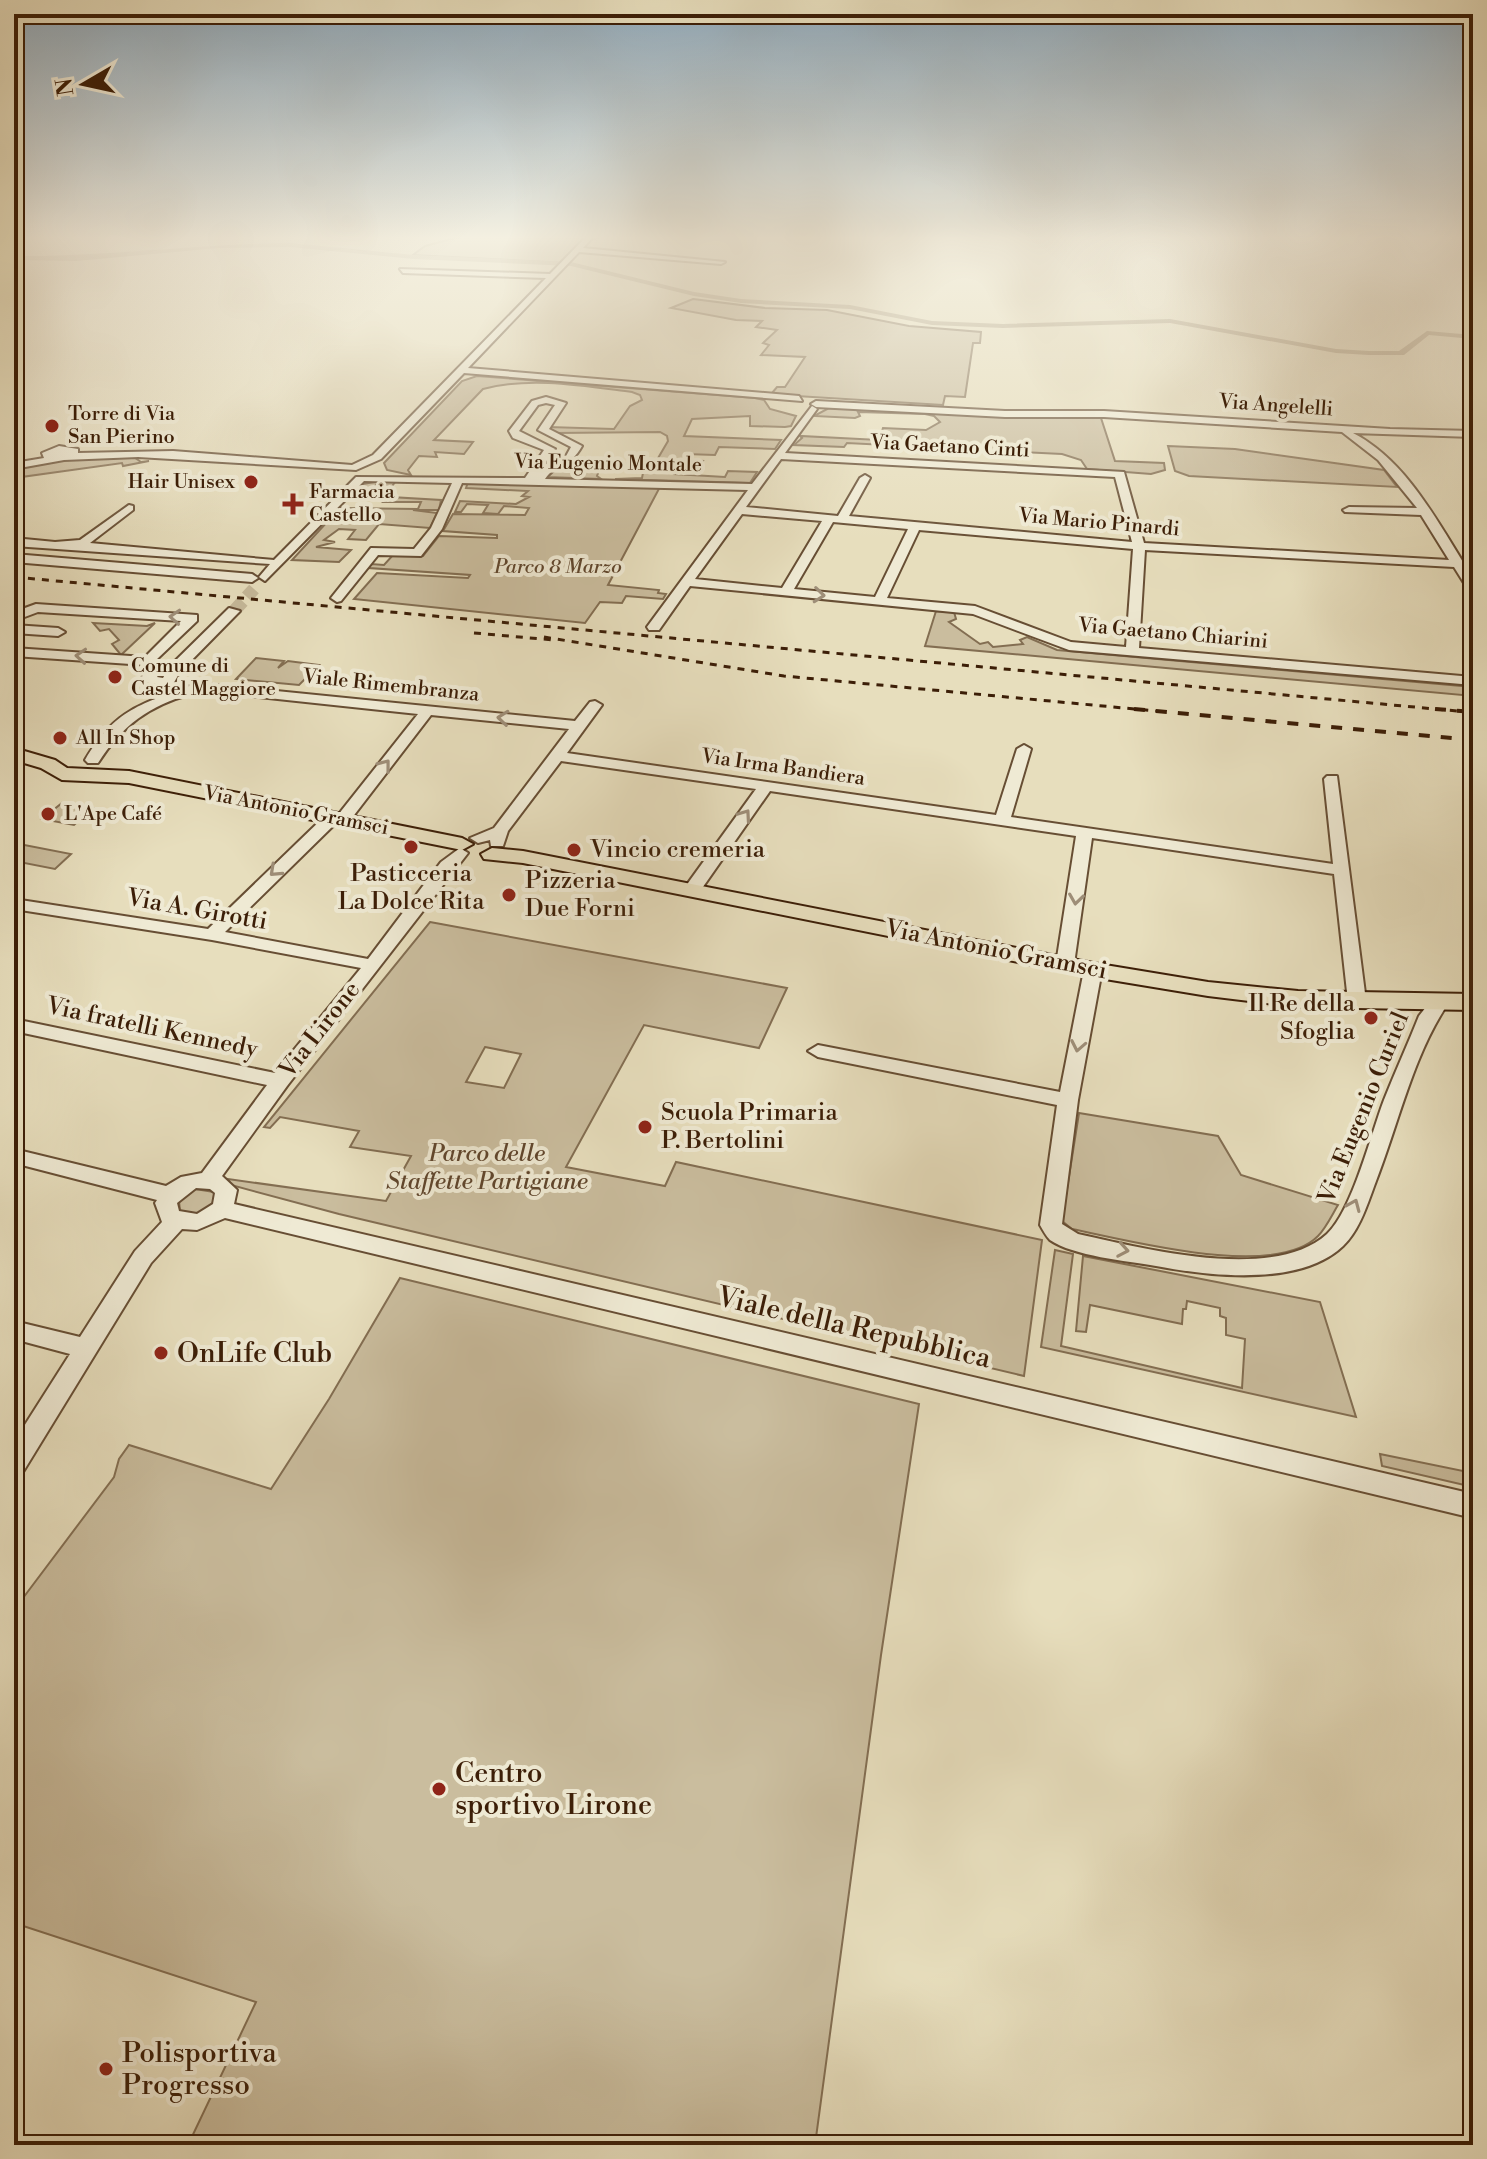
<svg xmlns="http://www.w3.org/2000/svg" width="1487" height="2159" viewBox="0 0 1487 2159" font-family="'Libre Bodoni',serif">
<rect width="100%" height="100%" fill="#e7debd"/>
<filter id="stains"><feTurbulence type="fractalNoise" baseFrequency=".0025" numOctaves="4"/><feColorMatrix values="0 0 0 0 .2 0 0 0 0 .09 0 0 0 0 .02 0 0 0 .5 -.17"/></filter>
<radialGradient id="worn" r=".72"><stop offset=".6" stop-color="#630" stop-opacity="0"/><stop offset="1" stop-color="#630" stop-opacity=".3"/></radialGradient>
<g fill="#cabd9e" stroke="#836e52" stroke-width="2" fill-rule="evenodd">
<path d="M 459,237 L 601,237 L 585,242 L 565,263 L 413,255 L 425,246 Z"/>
<path d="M 693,299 L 765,308 L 827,310 L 909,326 L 981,332 L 980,343 L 973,343 L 965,397 L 945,396 L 943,405 L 780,395 L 772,393 L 777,387 L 785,387 L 805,357 L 761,355 L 769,345 L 763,343 L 777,330 L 756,327 L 762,321 L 736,320 L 671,308 Z"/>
<path d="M 477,376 L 755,398 L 764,400 L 770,409 L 796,416 L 791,426 L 785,427 L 750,426 L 750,416 L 692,419 L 684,436 L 781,440 L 775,449 L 719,447 L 715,455 L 686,454 L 684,460 L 703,461 L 699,470 L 676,469 L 674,474 L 725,477 L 728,471 L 757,472 L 750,483 L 615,479 L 642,478 L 644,468 L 600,468 L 597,476 L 601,479 L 548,477 L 547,474 C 564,455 628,465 654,465 L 668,441 L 667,436 L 660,432 L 556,433 L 550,431 L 549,427 L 614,429 L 630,406 L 642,400 L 640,395 L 632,392 C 585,386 530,376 483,389 L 434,440 L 473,442 L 464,454 L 435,452 L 437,457 L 419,456 L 408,470 L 411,475 L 387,470 L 384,463 L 462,381 Z"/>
<path d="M 829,408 L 1024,417 L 1101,418 L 1115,461 L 1164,463 L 1165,470 L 1151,474 L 1087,469 L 1081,460 L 1062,454 L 847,443 L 844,447 L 794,445 L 802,438 L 800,436 L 879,440 L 883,428 L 926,430 L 940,422 L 934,416 L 925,414 L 858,412 L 860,416 L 855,418 L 814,416 Z"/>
<path d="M 1168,446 L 1235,449 L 1384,470 L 1397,487 L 1189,476 L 1175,471 Z"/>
<path d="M 131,455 L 141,462 L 149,461 L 123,466 L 122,463 L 14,478 L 14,471 C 47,456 95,457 131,455 Z"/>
<path d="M 380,481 L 396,481 L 392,486 L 376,485 L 370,491 L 360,491 L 357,495 L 441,500 L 439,510 L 413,510 L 437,513 L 430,528 L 379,524 L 366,540 L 348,539 L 355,530 L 339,529 L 324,540 L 335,542 L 316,547 L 351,550 L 339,562 L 292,560 L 340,508 L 418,509 L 421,502 L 383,502 L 386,497 L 351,495 L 363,484 Z"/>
<path d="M 468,482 L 661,485 L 608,585 L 659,590 L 658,593 L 666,594 L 663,599 L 626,596 L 622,603 L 600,602 L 585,623 L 354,599 L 377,573 L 468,578 L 470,575 L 369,568 L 371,564 L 384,565 L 393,555 L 423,556 L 439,536 L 497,538 L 497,535 L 443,531 L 453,514 L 525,515 L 529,508 L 504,506 L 498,514 L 483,513 L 488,505 L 467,504 L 461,512 L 455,512 L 460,501 L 516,504 L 529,497 L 522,496 L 528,491 L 466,488 Z"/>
<path d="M 936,611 L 954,612 L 956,619 L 949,622 L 980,644 L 988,642 L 993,647 L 1023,644 L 1020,640 L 1027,637 L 1057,650 L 1473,687 L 1473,696 L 925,646 Z"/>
<path d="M 93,623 L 147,626 L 155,623 L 121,655 L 112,644 L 119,640 L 109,629 L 100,631 Z"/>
<path d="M 256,658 L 284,661 L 278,668 L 288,661 L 319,665 L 299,685 L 236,679 Z"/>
<path d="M 62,803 L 64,804 L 93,808 L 74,825 L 42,819 Z"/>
<path d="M 14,843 L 71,854 L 55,869 L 14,861 Z"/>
<path d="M 430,922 L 787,988 L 759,1048 L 644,1025 L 566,1167 L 665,1186 L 676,1162 L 1042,1240 L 1024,1376 L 339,1214 L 231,1185 L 228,1179 L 386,1201 L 411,1156 L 350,1147 L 359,1131 L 280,1117 L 270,1128 L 264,1127 ZM 485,1047 L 521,1054 L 504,1088 L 466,1082 Z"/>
<path d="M 1079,1113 L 1218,1136 L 1241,1175 L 1338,1205 C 1332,1215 1326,1228 1318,1236 C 1275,1280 1127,1240 1072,1229 L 1062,1221 Z"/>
<path d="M 195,1189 L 214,1192 L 216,1196 C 210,1212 195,1219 180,1211 L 179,1201 Z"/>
<path d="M 1055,1250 L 1073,1254 L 1061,1346 L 1242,1388 L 1245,1339 L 1226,1335 L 1226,1318 L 1220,1316 L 1220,1308 L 1187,1301 L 1186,1309 L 1183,1309 L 1182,1324 L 1090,1305 L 1086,1332 L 1076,1331 L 1083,1256 L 1320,1302 L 1356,1417 L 1041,1347 Z"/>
<path d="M 400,1278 L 919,1404 L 881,1655 L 815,2145 L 188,2145 L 256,2002 L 14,1923 L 14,1610 L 114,1477 L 119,1459 L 129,1445 L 271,1489 L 329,1399 Z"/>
<path d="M 1380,1454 L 1473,1473 L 1473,1487 L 1382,1466 Z"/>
</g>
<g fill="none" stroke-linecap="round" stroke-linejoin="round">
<path fill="#ad9d7f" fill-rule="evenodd" d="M 290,243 L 414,255 L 571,262 L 694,292 L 741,299 L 850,305 L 932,321 L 1003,324 L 1170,319 L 1336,349 L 1369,351 L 1399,351 L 1427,331 L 1473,335 L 1473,339 L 1429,335 L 1404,355 L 1369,355 L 1336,353 L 1170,323 L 1003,328 L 932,325 L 850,309 L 741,303 L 694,296 L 571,266 L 414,259 L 290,247 L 219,248 L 76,261 L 14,260 L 14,256 C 106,257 198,244 290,243 Z"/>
<path stroke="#c5b899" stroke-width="13" stroke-dasharray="13 6" stroke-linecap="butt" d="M 234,611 L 254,589"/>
<g stroke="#674e34" stroke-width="4">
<g id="minor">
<path d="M 586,237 L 593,237 L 583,248 L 725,262 L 721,264 L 579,252 L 468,368 L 799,396 L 802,401 L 464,373 L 381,459 L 356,470 L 138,457 L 64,460 L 14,469 L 14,463 L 44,458 L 42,453 L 59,446 L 78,449 L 78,453 L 173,451 L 352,465 L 373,455 L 546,278 L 403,273 L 400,269 L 550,274 Z"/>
<path d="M 546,397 L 566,403 L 549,429 L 582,446 C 570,468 557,462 545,479 L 752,484 L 812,406 L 817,409 L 785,453 L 1124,472 L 1144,543 L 1449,560 L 1421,515 L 1345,512 L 1343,510 L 1349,507 L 1417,508 L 1378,460 L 1342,432 L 1104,417 L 1005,417 L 816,407 L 811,404 L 816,401 L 1005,411 L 1104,411 L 1390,429 L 1473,431 L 1473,437 L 1353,433 C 1409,462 1440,527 1473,578 L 1473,592 L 1469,591 L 1454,567 L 1145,550 L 1139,648 L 1473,677 L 1473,685 L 1069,650 L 973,614 L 690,586 L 659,630 L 649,630 L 647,627 L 748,490 L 462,483 L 442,529 L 421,556 L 378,555 L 341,601 L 337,602 L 331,598 L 371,548 L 414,549 L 431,528 L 452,483 L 364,481 L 265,581 L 259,577 L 270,564 L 14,546 L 14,538 L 55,542 L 80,540 L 129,505 L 133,506 L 133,510 L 90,543 L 274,560 L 356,477 L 525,478 L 544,450 L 513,438 L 509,431 L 532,401 ZM 546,403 L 555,405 L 538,430 L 571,447 L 565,458 L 543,466 L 555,449 L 519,431 L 538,405 ZM 781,459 L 1115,477 L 1132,542 L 849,516 L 870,478 L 865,475 L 860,478 L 838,516 L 746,507 ZM 742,514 L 822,521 L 782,588 L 695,579 ZM 833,522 L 908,529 L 875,597 L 794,589 ZM 919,530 L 1133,549 L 1126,647 L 1071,642 L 975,606 L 887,598 Z"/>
<path d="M 14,554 L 252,574 L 258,578 L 252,582 L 14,562 Z"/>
<path d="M 36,604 L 197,615 L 197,621 L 156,660 L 164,667 L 157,677 L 163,678 L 169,667 L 229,608 L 240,611 L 180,672 L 172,686 L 143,682 L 141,679 L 149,668 L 145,665 L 14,656 L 14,648 L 145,657 L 181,621 L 38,612 L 14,621 L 14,612 Z"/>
<path d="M 14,625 L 58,628 L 65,632 L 58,636 L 14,633 Z"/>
<path d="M 197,683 L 575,721 L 590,702 L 595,701 L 602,705 L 567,753 L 996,815 L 1017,749 L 1024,745 L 1031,749 L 1011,817 L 1333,864 L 1324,779 L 1327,776 L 1337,776 L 1366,1001 L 1357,1007 L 1348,1001 L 1334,874 L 1092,838 L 1074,964 L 1065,969 L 1056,964 L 1076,836 L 770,791 L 698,894 L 692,895 L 683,890 L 756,789 L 561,761 L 508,831 L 503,846 L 491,846 L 490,840 L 478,843 L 470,838 L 494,828 L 569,729 L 431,715 L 348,823 L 336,823 L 225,932 L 368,959 L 441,862 L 460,848 L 468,853 L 287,1086 L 222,1176 L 237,1190 L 234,1204 L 1473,1494 L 1473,1518 L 225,1218 L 197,1230 L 182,1229 L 151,1263 L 23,1472 L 14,1475 L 14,1442 L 70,1354 L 14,1339 L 14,1321 L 80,1337 L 135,1251 L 162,1222 L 155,1203 L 157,1200 L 14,1163 L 14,1149 L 166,1186 L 181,1177 L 202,1173 L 267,1085 L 14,1031 L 14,1019 L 275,1073 L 361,968 L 212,940 L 14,909 L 14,899 L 208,929 L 326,815 L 338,815 L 418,714 L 194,690 L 192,694 C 149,705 122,726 98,763 L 88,763 L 85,760 C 118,704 147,704 197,683 ZM 196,1188 L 210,1189 L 215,1193 L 213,1204 L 197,1214 L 179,1211 L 177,1203 Z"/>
<path d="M 1093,964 L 1102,970 L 1078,1100 L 1062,1224 L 1078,1234 C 1142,1248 1273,1283 1327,1234 C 1352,1211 1371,1134 1384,1100 C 1395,1072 1408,1044 1419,1016 L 1433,998 L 1447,998 L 1449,1002 C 1413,1055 1399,1122 1376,1181 C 1368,1202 1360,1230 1343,1246 C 1300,1287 1209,1276 1156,1266 C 1127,1261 1073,1256 1050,1240 C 1046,1236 1043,1230 1040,1225 L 1057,1105 L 818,1057 L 808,1051 L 818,1045 L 1060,1092 L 1084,970 Z"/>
</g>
</g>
<g stroke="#3c1e07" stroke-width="4">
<g id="major">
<path d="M 14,748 L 55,760 L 67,768 L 129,771 L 462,838 L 473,844 L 462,850 L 129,783 L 62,780 L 41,768 L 14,760 Z"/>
<path d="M 492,848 L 523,851 L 1093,963 L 1208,982 L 1298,991 L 1473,994 L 1473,1010 L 1298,1007 L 1208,996 L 1093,977 L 523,863 L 484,859 L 481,854 Z"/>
</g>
</g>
<use href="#minor" fill="#efead4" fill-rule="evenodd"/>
<use href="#major" fill="#e7debd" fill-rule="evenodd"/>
<g stroke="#3c1e07" stroke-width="3" stroke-dasharray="7 7" stroke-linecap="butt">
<path d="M 14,577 L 1457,711"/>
<path d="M 474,633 L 554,640"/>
<path d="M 544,637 L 784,676 L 1156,711"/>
</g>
<g stroke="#3c1e07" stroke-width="4" stroke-dasharray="11 11" stroke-linecap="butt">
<path d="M 1134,709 L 1473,740"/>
<path d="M 1435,709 L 1473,712"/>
</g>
</g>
<defs><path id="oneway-chevron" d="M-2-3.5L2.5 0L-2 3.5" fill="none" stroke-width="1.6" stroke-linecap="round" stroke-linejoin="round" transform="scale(2)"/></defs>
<g stroke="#9e8e78">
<use href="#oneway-chevron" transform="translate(819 595) rotate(6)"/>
<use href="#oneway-chevron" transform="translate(175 617) rotate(-176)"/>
<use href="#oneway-chevron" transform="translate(81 656) rotate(-176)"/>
<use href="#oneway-chevron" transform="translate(503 718) rotate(-174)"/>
<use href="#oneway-chevron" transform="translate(385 765) rotate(-52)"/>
<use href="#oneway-chevron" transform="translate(745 815) rotate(-55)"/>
<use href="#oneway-chevron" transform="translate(275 871) rotate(137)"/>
<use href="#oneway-chevron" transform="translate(1076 899) rotate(98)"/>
<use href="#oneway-chevron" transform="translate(1078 1046) rotate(101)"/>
<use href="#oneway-chevron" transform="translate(1354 1205) rotate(-67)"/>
<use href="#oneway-chevron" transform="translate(1123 1250) rotate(10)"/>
</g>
<linearGradient id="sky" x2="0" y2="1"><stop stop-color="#90abbe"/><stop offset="0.44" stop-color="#f4f0e1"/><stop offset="1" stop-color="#f4f0e1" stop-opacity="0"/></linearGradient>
<rect width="1487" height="540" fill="url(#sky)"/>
<g fill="#8f2418" stroke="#efead4" stroke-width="3">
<circle cx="52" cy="426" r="8"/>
<circle cx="251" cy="482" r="8"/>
<path d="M289 492h8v8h8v8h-8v8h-8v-8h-8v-8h8z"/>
<circle cx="115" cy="677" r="8"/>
<circle cx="60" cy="738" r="8"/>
<circle cx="48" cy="814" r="8"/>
<circle cx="411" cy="847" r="8"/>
<circle cx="574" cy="850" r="8"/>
<circle cx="509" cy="895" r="8"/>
<circle cx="1371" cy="1018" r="8"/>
<circle cx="645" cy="1127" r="8"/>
<circle cx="161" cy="1353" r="8"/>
<circle cx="439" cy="1789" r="8"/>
<circle cx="106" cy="2069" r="8"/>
</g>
<g text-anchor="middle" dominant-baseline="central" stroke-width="8" stroke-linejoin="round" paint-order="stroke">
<g font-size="20" fill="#3c1e07" stroke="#efead4">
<text transform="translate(1276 406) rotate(4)">Via Angelelli</text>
<text transform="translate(950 447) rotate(3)">Via Gaetano Cinti</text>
<text transform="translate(608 464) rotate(1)">Via Eugenio Montale</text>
<text transform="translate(1099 523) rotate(5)">Via Mario Pinardi</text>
<text transform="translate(1173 634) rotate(5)">Via Gaetano Chiarini</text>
<text transform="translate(391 686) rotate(6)">Viale Rimembranza</text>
<text transform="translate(783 768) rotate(8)">Via Irma Bandiera</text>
<text transform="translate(296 811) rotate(11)">Via Antonio Gramsci</text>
</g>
<g font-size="20" fill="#3c1e07" stroke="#efead4" text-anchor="start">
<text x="68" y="414">Torre di Via<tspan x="68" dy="23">San Pierino</tspan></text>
<text x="235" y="482" text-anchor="end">Hair Unisex</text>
<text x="309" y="492">Farmacia<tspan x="309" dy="23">Castello</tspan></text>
<text x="131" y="666">Comune di<tspan x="131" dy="23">Castel Maggiore</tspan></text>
<text x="76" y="738">All In Shop</text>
<text x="64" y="814">L'Ape Café</text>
</g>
<g font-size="20" font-style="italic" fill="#60462d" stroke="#efead4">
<text x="558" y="567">Parco 8 Marzo</text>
</g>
<g font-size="24" fill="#3c1e07" stroke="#efead4" text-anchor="start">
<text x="590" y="850">Vincio cremeria</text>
<text x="411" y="874" text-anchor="middle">Pasticceria<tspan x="411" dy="28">La Dolce Rita</tspan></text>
<text x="525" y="881">Pizzeria<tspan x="525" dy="28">Due Forni</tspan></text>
<text x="1355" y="1004" text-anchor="end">Il Re della<tspan x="1355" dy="28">Sfoglia</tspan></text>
<text x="661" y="1113">Scuola Primaria<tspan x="661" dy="28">P. Bertolini</tspan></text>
</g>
<g font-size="24" fill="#3c1e07" stroke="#efead4">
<text transform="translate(197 910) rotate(10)">Via A. Girotti</text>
<text transform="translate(996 950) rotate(11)">Via Antonio Gramsci</text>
<text transform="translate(152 1028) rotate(12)">Via fratelli Kennedy</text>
<text transform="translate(320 1030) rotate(-52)">Via Lirone</text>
<text transform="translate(1364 1108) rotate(-68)">Via Eugenio Curiel</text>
</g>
<g font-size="24" font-style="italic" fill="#60462d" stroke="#efead4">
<text x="487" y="1154">Parco delle<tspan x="487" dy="28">Staffette Partigiane</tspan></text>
</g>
<g font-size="28" fill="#3c1e07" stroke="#efead4">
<text transform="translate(854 1328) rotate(13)">Viale della Repubblica</text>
</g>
<g font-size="28" fill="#3c1e07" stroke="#efead4" text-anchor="start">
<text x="177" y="1353">OnLife Club</text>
<text x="455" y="1773">Centro<tspan x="455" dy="32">sportivo Lirone</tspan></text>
<text x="122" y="2053">Polisportiva<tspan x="122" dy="32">Progresso</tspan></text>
</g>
</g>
<rect width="1487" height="2159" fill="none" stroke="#e7debd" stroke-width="48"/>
<rect x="16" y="16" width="1455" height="2127" fill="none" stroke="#3c1e07" stroke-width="4"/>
<rect x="24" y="24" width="1439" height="2111" fill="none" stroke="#3c1e07" stroke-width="2"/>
<g transform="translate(84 84) rotate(261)" stroke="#efead4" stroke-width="6" paint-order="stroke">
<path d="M0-6L14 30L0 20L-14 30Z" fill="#3c1e07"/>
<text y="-12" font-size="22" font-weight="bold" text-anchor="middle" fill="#3c1e07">N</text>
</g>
<rect width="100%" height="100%" filter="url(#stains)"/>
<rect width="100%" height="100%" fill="url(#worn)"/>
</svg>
